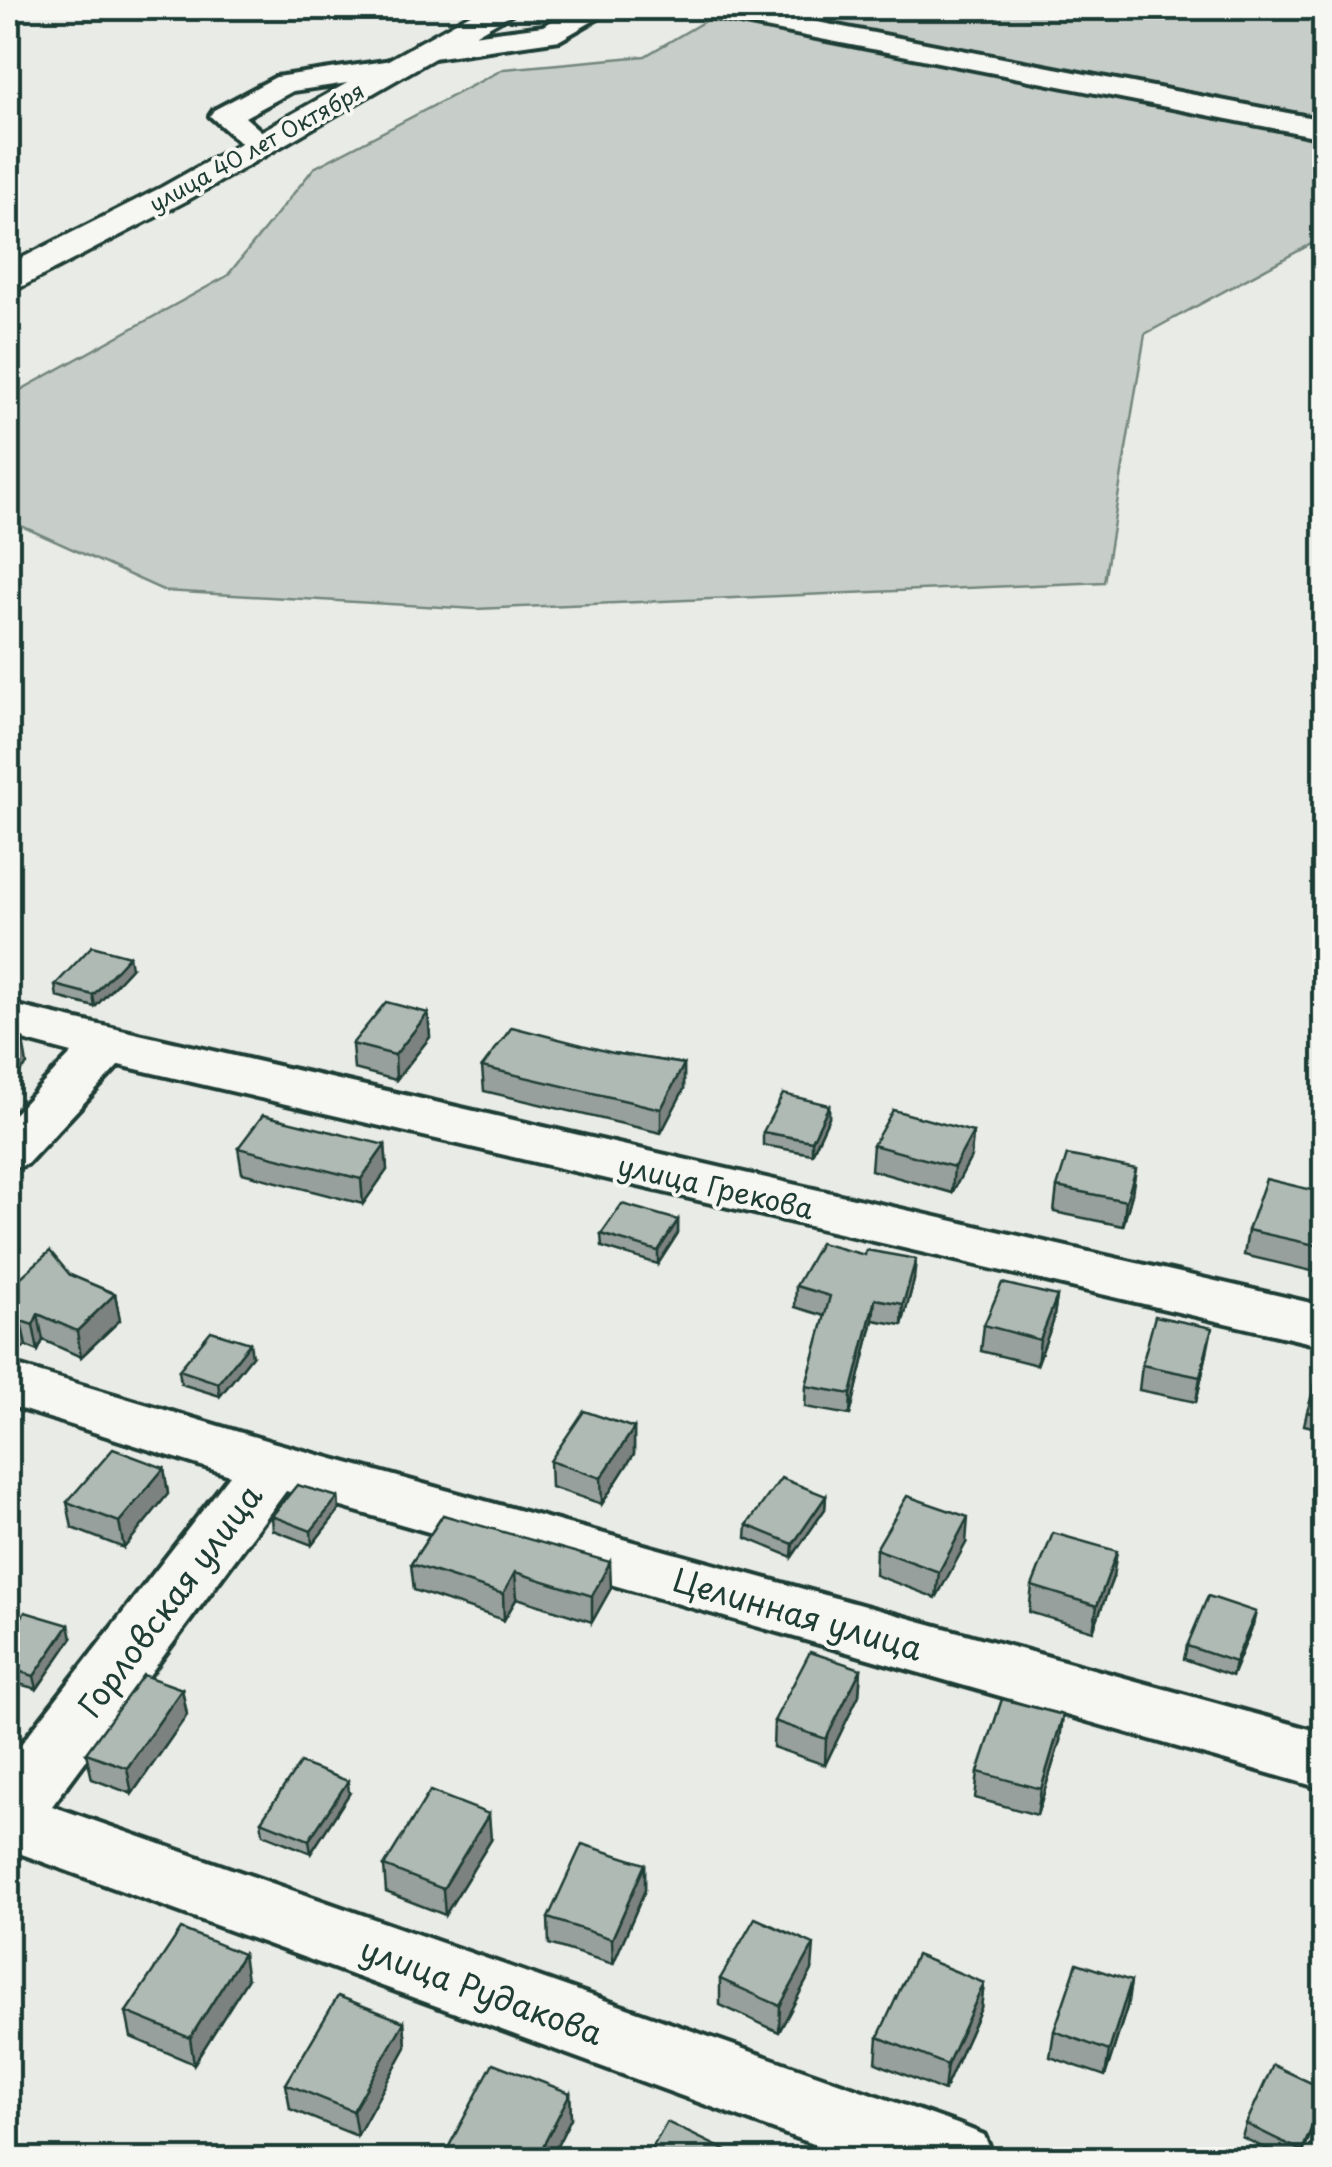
<svg xmlns="http://www.w3.org/2000/svg" width="1332" height="2167" viewBox="0 0 1332 2167" font-family="'Playpen Sans',sans-serif">
<rect width="100%" height="100%" fill="#e9ebe7"/>
<filter id="ink" filterUnits="userSpaceOnUse"><feTurbulence type="fractalNoise" baseFrequency=".01" numOctaves="2"/><feDisplacementMap in="SourceGraphic" scale="20" xChannelSelector="R" yChannelSelector="G"/><feConvolveMatrix kernelMatrix="1 2 1 2 8 2 1 2 1" color-interpolation-filters="sRGB"/></filter>
<g filter="url(#ink)">
<path fill="#c7cec9" stroke="#73867e" stroke-width="2.5" d="M 727,8 L 1324,8 L 1324,237 L 1145,334 L 1104,582 L 476,609 L 165,591 L 8,520 L 8,397 L 227,276 L 314,168 L 504,69 L 645,56 Z"/>
<g fill="none" stroke-linecap="round" stroke-linejoin="round">
<g stroke="#1f3d34" stroke-width="8">
<g id="minor">
<path d="M 576,8 L 609,8 L 605,14 L 560,40 L 426,59 L 416,56 L 412,50 L 416,44 L 426,41 L 543,26 Z"/>
<path d="M 690,8 L 744,8 L 1324,120 L 1324,138 L 704,16 Z"/>
<path d="M 392,60 L 402,63 L 407,69 L 402,75 L 293,91 L 245,117 L 276,144 L 272,151 L 250,151 L 210,116 L 214,110 L 276,77 Z"/>
<path d="M 8,1004 L 1324,1306 L 1324,1346 L 119,1065 L 27,1164 L 8,1170 L 8,1120 L 72,1053 L 8,1036 Z"/>
<path d="M 8,1363 L 272,1442 L 1324,1733 L 1324,1789 L 286,1491 L 52,1806 L 957,2124 L 984,2135 L 995,2160 L 857,2160 L 8,1849 L 8,1761 L 230,1475 L 8,1405 Z"/>
</g>
</g>
<g stroke="#1f3d34" stroke-width="7">
<path id="major" d="M 481,8 L 516,8 L 511,14 L 186,201 L 21,287 L 8,290 L 8,265 L 162,187 Z"/>
</g>
<use href="#minor" fill="#f6f6f2" fill-rule="evenodd"/>
<use href="#major" fill="#f6f6f2" fill-rule="evenodd"/>
</g>
<g fill="#97a09c" stroke="#1f3d34" stroke-width="2.5">
<path d="M 131,968 L 95,1007 L 57,997 L 55,985 Z"/>
<path d="M 428,1013 L 430,1037 L 396,1080 L 354,1069 L 352,1044 Z"/>
<path d="M 613,1053 L 684,1064 L 684,1089 L 661,1133 L 484,1091 L 482,1067 Z"/>
<path d="M 829,1105 L 829,1117 L 812,1154 L 763,1145 L 763,1132 Z"/>
<path d="M 973,1132 L 971,1157 L 952,1193 L 871,1170 L 873,1145 Z"/>
<path d="M 385,1145 L 387,1170 L 363,1204 L 242,1173 L 238,1148 Z"/>
<path d="M 1057,1187 L 1132,1194 L 1123,1226 L 1054,1212 Z"/>
<path d="M 1320,1192 L 1318,1205 L 1324,1207 L 1324,1274 L 1244,1255 L 1248,1230 Z"/>
<path d="M 678,1220 L 678,1233 L 658,1264 L 602,1247 L 601,1234 Z"/>
<path d="M 70,1275 L 115,1294 L 120,1320 L 81,1357 L 43,1340 L 38,1351 L 26,1346 L 8,1360 L 8,1285 L 11,1286 Z"/>
<path d="M 914,1280 L 902,1325 L 873,1320 L 850,1415 L 805,1407 L 806,1386 L 825,1316 L 795,1307 L 796,1286 Z"/>
<path d="M 1057,1296 L 1053,1322 L 1037,1365 L 981,1351 L 984,1325 Z"/>
<path d="M 1207,1353 L 1196,1402 L 1139,1390 L 1142,1365 Z"/>
<path d="M 252,1356 L 220,1396 L 181,1384 L 179,1370 Z"/>
<path d="M 1324,1368 L 1324,1430 L 1304,1425 L 1307,1412 Z"/>
<path d="M 634,1428 L 634,1454 L 602,1504 L 551,1487 L 550,1461 Z"/>
<path d="M 164,1468 L 168,1494 L 124,1548 L 72,1528 L 67,1502 Z"/>
<path d="M 826,1496 L 825,1509 L 792,1557 L 746,1538 L 747,1525 Z"/>
<path d="M 338,1497 L 339,1510 L 312,1545 L 273,1530 L 272,1516 Z"/>
<path d="M 443,1515 L 611,1588 L 592,1622 L 517,1598 L 504,1620 L 414,1590 L 411,1564 Z"/>
<path d="M 966,1543 L 936,1598 L 875,1575 L 876,1549 Z"/>
<path d="M 1113,1577 L 1093,1631 L 1029,1612 L 1032,1586 Z"/>
<path d="M 1253,1625 L 1232,1676 L 1184,1659 L 1187,1646 Z"/>
<path d="M 8,1638 L 72,1638 L 37,1689 L 8,1681 Z"/>
<path d="M 861,1669 L 859,1695 L 825,1765 L 773,1747 L 774,1721 Z"/>
<path d="M 182,1689 L 187,1715 L 132,1794 L 92,1779 L 86,1753 Z"/>
<path d="M 1060,1741 L 1037,1815 L 975,1798 L 978,1772 Z"/>
<path d="M 349,1794 L 311,1853 L 263,1834 L 261,1821 Z"/>
<path d="M 491,1840 L 445,1915 L 386,1892 L 384,1866 Z"/>
<path d="M 645,1864 L 645,1890 L 613,1964 L 549,1944 L 548,1918 Z"/>
<path d="M 812,1970 L 779,2032 L 720,2005 L 720,1979 Z"/>
<path d="M 247,1980 L 194,2064 L 131,2037 L 126,2012 Z"/>
<path d="M 1131,1981 L 1127,2007 L 1105,2076 L 1050,2057 L 1054,2031 Z"/>
<path d="M 984,1983 L 981,2008 L 944,2091 L 876,2063 L 878,2037 Z"/>
<path d="M 404,2022 L 406,2047 L 357,2136 L 290,2109 L 286,2084 Z"/>
<path d="M 1324,2089 L 1324,2103 L 1300,2160 L 1289,2160 L 1242,2137 L 1246,2124 Z"/>
<path d="M 570,2093 L 571,2118 L 550,2160 L 447,2160 L 447,2150 Z"/>
</g>
<g fill="#7b827f" stroke="#1f3d34" stroke-width="2.5">
<path d="M 129,956 L 131,968 L 95,1007 L 93,995 Z"/>
<path d="M 428,1013 L 430,1037 L 396,1080 L 395,1055 Z"/>
<path d="M 23,1040 L 27,1065 L 8,1084 L 8,1055 Z"/>
<path d="M 684,1064 L 684,1089 L 661,1133 L 661,1109 Z"/>
<path d="M 829,1105 L 829,1117 L 812,1154 L 812,1141 Z"/>
<path d="M 973,1132 L 971,1157 L 952,1193 L 954,1167 Z"/>
<path d="M 385,1145 L 387,1170 L 363,1204 L 361,1179 Z"/>
<path d="M 1136,1169 L 1132,1194 L 1123,1226 L 1126,1201 Z"/>
<path d="M 678,1220 L 678,1233 L 658,1264 L 658,1251 Z"/>
<path d="M 916,1259 L 914,1280 L 902,1325 L 903,1304 Z"/>
<path d="M 115,1294 L 120,1320 L 81,1357 L 77,1331 Z"/>
<path d="M 1057,1296 L 1053,1322 L 1037,1365 L 1040,1340 Z"/>
<path d="M 875,1299 L 873,1320 L 850,1415 L 851,1394 Z"/>
<path d="M 38,1314 L 43,1340 L 38,1351 L 33,1325 Z"/>
<path d="M 21,1321 L 26,1346 L 8,1360 L 8,1331 Z"/>
<path d="M 1212,1328 L 1207,1353 L 1196,1402 L 1200,1377 Z"/>
<path d="M 250,1343 L 252,1356 L 220,1396 L 218,1383 Z"/>
<path d="M 634,1428 L 634,1454 L 602,1504 L 601,1478 Z"/>
<path d="M 164,1468 L 168,1494 L 124,1548 L 119,1522 Z"/>
<path d="M 826,1496 L 825,1509 L 792,1557 L 793,1544 Z"/>
<path d="M 338,1497 L 339,1510 L 312,1545 L 311,1531 Z"/>
<path d="M 968,1517 L 966,1543 L 936,1598 L 939,1572 Z"/>
<path d="M 1117,1551 L 1113,1577 L 1093,1631 L 1097,1606 Z"/>
<path d="M 610,1562 L 611,1588 L 592,1622 L 592,1596 Z"/>
<path d="M 515,1572 L 517,1598 L 504,1620 L 503,1594 Z"/>
<path d="M 1256,1612 L 1253,1625 L 1232,1676 L 1235,1662 Z"/>
<path d="M 69,1625 L 72,1638 L 37,1689 L 34,1676 Z"/>
<path d="M 861,1669 L 859,1695 L 825,1765 L 826,1739 Z"/>
<path d="M 182,1689 L 187,1715 L 132,1794 L 127,1768 Z"/>
<path d="M 1063,1715 L 1060,1741 L 1037,1815 L 1041,1789 Z"/>
<path d="M 348,1781 L 349,1794 L 311,1853 L 309,1840 Z"/>
<path d="M 489,1814 L 491,1840 L 445,1915 L 443,1889 Z"/>
<path d="M 645,1864 L 645,1890 L 613,1964 L 612,1939 Z"/>
<path d="M 814,1944 L 812,1970 L 779,2032 L 780,2006 Z"/>
<path d="M 243,1954 L 247,1980 L 194,2064 L 190,2038 Z"/>
<path d="M 1131,1981 L 1127,2007 L 1105,2076 L 1109,2051 Z"/>
<path d="M 984,1983 L 981,2008 L 944,2091 L 947,2065 Z"/>
<path d="M 404,2022 L 406,2047 L 357,2136 L 353,2111 Z"/>
<path d="M 570,2093 L 571,2118 L 550,2160 L 536,2160 Z"/>
<path d="M 1324,2097 L 1324,2103 L 1299,2160 L 1302,2151 Z"/>
</g>
<g fill="#b0bab5" stroke="#1f3d34" stroke-width="2.5">
<path d="M 92,946 L 129,956 L 93,995 L 55,985 Z"/>
<path d="M 386,1002 L 428,1013 L 395,1055 L 352,1044 Z"/>
<path d="M 512,1027 L 613,1053 L 684,1064 L 661,1109 L 482,1067 Z"/>
<path d="M 8,1035 L 23,1040 L 8,1055 Z"/>
<path d="M 783,1094 L 829,1105 L 812,1141 L 763,1132 Z"/>
<path d="M 893,1110 L 973,1132 L 954,1167 L 873,1145 Z"/>
<path d="M 263,1115 L 385,1145 L 361,1179 L 238,1148 Z"/>
<path d="M 1067,1155 L 1136,1169 L 1126,1201 L 1057,1187 Z"/>
<path d="M 1266,1179 L 1320,1192 L 1316,1205 L 1324,1207 L 1324,1247 L 1248,1230 Z"/>
<path d="M 622,1204 L 678,1220 L 658,1251 L 601,1234 Z"/>
<path d="M 820,1243 L 865,1255 L 866,1250 L 916,1259 L 903,1304 L 875,1299 L 851,1394 L 806,1386 L 830,1296 L 796,1286 Z"/>
<path d="M 50,1251 L 70,1275 L 115,1294 L 77,1331 L 38,1314 L 33,1325 L 21,1321 L 8,1331 L 8,1285 L 11,1286 Z"/>
<path d="M 1002,1283 L 1057,1296 L 1040,1340 L 984,1325 Z"/>
<path d="M 1155,1316 L 1212,1328 L 1200,1377 L 1142,1365 Z"/>
<path d="M 211,1331 L 250,1343 L 218,1383 L 179,1370 Z"/>
<path d="M 1320,1367 L 1324,1368 L 1324,1416 L 1307,1412 Z"/>
<path d="M 584,1411 L 634,1428 L 601,1478 L 550,1461 Z"/>
<path d="M 113,1449 L 164,1468 L 119,1522 L 67,1502 Z"/>
<path d="M 781,1478 L 826,1496 L 793,1544 L 747,1525 Z"/>
<path d="M 297,1485 L 338,1497 L 311,1531 L 272,1516 Z"/>
<path d="M 907,1496 L 968,1517 L 939,1572 L 876,1549 Z"/>
<path d="M 443,1515 L 610,1562 L 592,1596 L 515,1572 L 503,1594 L 411,1564 Z"/>
<path d="M 1053,1533 L 1117,1551 L 1097,1606 L 1032,1586 Z"/>
<path d="M 1208,1596 L 1256,1612 L 1235,1662 L 1187,1646 Z"/>
<path d="M 25,1612 L 69,1625 L 34,1676 L 8,1668 L 8,1638 Z"/>
<path d="M 810,1652 L 861,1669 L 826,1739 L 774,1721 Z"/>
<path d="M 143,1675 L 182,1689 L 127,1768 L 86,1753 Z"/>
<path d="M 1002,1699 L 1063,1715 L 1041,1789 L 978,1772 Z"/>
<path d="M 300,1763 L 348,1781 L 309,1840 L 261,1821 Z"/>
<path d="M 430,1791 L 489,1814 L 443,1889 L 384,1866 Z"/>
<path d="M 582,1844 L 645,1864 L 612,1939 L 548,1918 Z"/>
<path d="M 755,1918 L 814,1944 L 780,2006 L 720,1979 Z"/>
<path d="M 181,1929 L 243,1954 L 190,2038 L 126,2012 Z"/>
<path d="M 916,1955 L 984,1983 L 947,2065 L 878,2037 Z"/>
<path d="M 1077,1963 L 1131,1981 L 1109,2051 L 1054,2031 Z"/>
<path d="M 338,1996 L 404,2022 L 353,2111 L 286,2084 Z"/>
<path d="M 493,2063 L 570,2093 L 536,2160 L 470,2160 L 447,2150 Z"/>
<path d="M 1273,2065 L 1324,2089 L 1324,2097 L 1302,2151 L 1246,2124 Z"/>
<path d="M 667,2122 L 731,2153 L 728,2160 L 645,2160 Z"/>
</g>
</g>
<g text-anchor="middle" dominant-baseline="central" stroke-width="8" stroke-linejoin="round" paint-order="stroke">
<g font-size="22" fill="#1f3d34" stroke="#f6f6f2">
<text transform="translate(256 146) rotate(-29)">улица 40 лет Октября</text>
</g>
<g font-size="28" fill="#1f3d34" stroke="#f6f6f2">
<text transform="translate(716 1186) rotate(13)">улица Грекова</text>
</g>
<g font-size="32" fill="#1f3d34" stroke="#f6f6f2">
<text transform="translate(169 1600) rotate(-53)">Горловская улица</text>
<text transform="translate(798 1613) rotate(16)">Целинная улица</text>
<text transform="translate(482 1990) rotate(20)">улица Рудакова</text>
</g>
</g>
<rect width="1332" height="2167" fill="none" stroke="#f6f6f2" stroke-width="40"/>
<rect x="20" y="20" width="1292" height="2127" fill="none" stroke="#1f3d34" stroke-width="4" filter="url(#ink)"/>
</svg>
